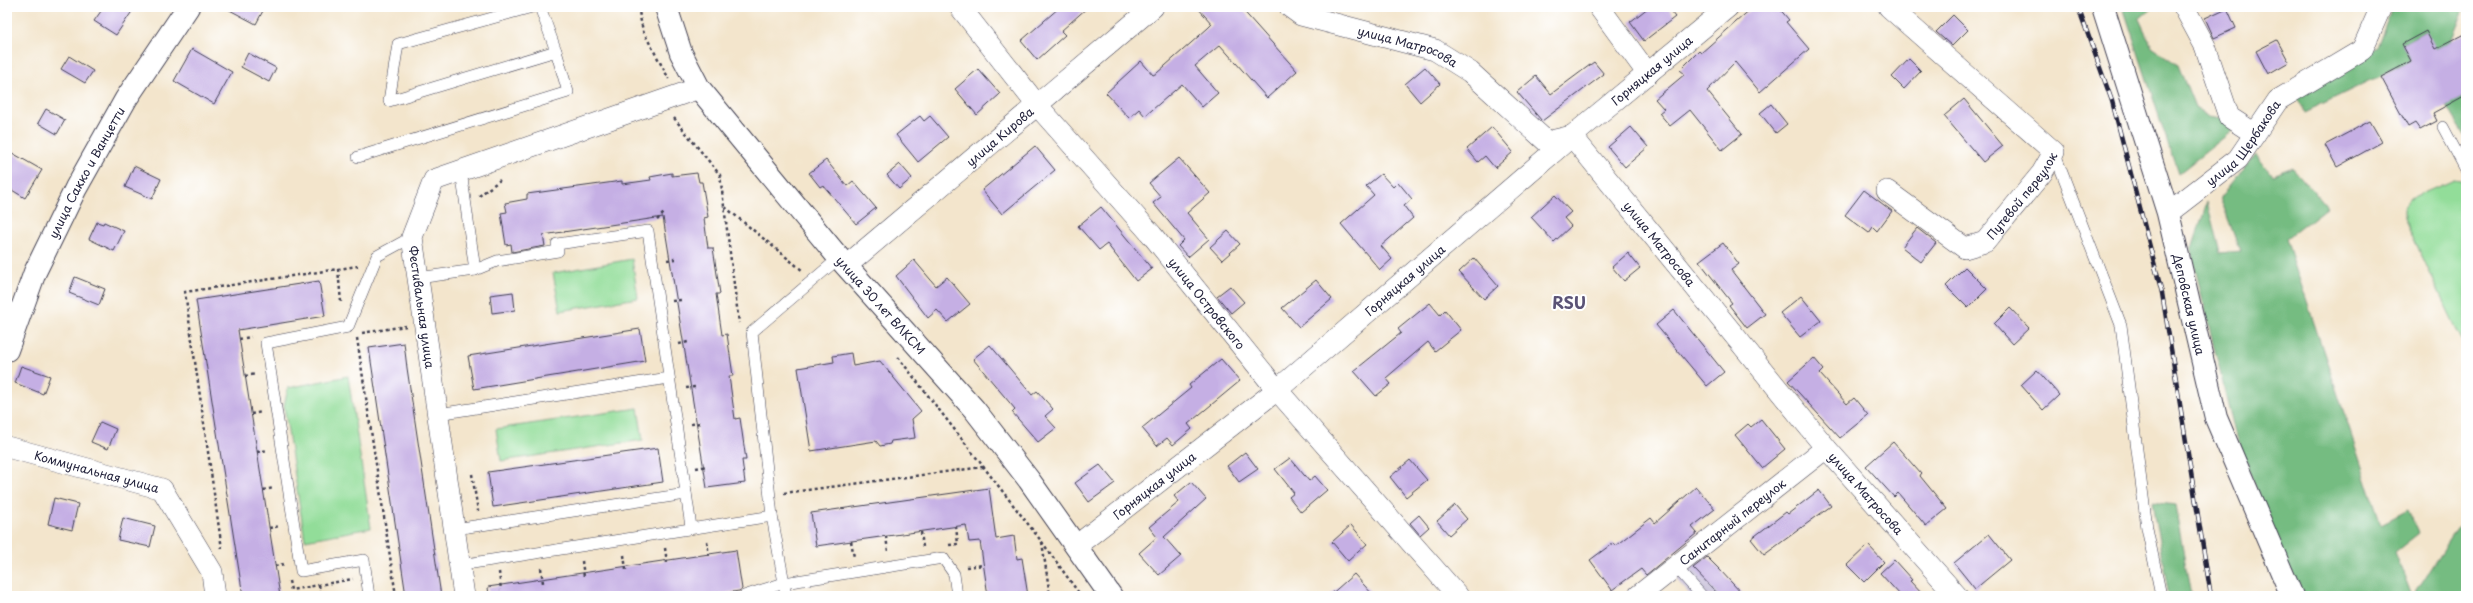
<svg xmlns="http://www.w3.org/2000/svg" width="2473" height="603" viewBox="0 0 2473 603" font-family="'Playpen Sans',sans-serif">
<rect width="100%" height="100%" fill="#fff"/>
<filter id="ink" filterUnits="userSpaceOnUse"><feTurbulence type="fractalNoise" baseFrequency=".025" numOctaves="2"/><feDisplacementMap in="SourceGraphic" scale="8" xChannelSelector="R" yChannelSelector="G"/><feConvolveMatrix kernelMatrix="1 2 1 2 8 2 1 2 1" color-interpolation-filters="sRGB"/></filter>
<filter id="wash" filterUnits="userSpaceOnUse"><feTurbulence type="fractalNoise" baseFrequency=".012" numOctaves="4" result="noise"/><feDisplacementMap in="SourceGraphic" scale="16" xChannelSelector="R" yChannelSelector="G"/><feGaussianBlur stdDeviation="0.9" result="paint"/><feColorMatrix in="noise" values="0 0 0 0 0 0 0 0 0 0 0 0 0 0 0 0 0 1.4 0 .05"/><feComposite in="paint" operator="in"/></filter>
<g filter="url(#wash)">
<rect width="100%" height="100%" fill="#f3e5cc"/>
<path fill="#c7c0d9" d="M 1707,556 L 1744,596 L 1691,596 L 1676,579 Z"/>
<g fill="#92dd99" stroke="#5a806a">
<path d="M 2454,180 L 2466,182 L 2466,349 L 2404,218 L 2404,208 L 2411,199 Z"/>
<path d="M 632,259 L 638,298 L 560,311 L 553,273 Z"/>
<path d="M 348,376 L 371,528 L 305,540 L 284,406 L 288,388 Z"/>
<path d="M 638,408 L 643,440 L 501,461 L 496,429 Z"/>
</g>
<g fill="#75bc81" stroke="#4c6f5e">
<path d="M 2123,7 L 2153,7 L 2139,19 L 2152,47 L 2178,65 L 2195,108 L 2208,116 L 2222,118 L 2232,131 L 2178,174 Z"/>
<path d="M 2392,7 L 2465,7 L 2451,41 L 2435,49 L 2425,31 L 2402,44 L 2411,61 L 2305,112 L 2297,97 L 2377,47 Z"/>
<path d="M 2466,95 L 2466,139 L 2446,106 Z"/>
<path d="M 2256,155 L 2272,175 L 2293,167 L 2327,207 L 2286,239 L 2381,524 L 2408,510 L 2419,533 L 2395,552 L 2412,596 L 2303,596 L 2286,564 L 2236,438 L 2191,251 L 2207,202 L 2220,253 L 2240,251 L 2220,197 Z"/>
<path d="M 2152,502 L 2175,505 L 2191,596 L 2169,596 Z"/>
<path d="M 2466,515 L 2466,595 L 2413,596 Z"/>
</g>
<g id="blocks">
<g fill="#c5afe4">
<path d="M 104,7 L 135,7 L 116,35 L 94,21 Z"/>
<path d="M 224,7 L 265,7 L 256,24 Z"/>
<path d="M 1060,7 L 1088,7 L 1061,31 L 1065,35 L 1037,60 L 1021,41 Z"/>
<path d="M 1197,7 L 1240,7 L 1297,71 L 1267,98 L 1220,45 L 1195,66 L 1218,93 L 1202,107 L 1182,84 L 1145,116 L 1139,109 L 1129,118 L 1106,93 L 1141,61 L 1153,75 L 1157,73 L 1208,28 L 1212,24 Z"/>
<path d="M 1649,7 L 1667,7 L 1675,17 L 1644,41 L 1630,22 Z"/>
<path d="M 1753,7 L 1778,7 L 1789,20 L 1786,22 L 1809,49 L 1760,92 L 1735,62 L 1707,91 L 1742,134 L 1722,150 L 1690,110 L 1670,126 L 1659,113 L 1664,109 L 1655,99 L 1685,74 L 1680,70 L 1699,51 L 1701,53 Z"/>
<path d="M 2227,8 L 2236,28 L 2214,38 L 2205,18 Z"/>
<path d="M 1953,15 L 1968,30 L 1952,46 L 1936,32 Z"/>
<path d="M 2426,31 L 2435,49 L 2466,33 L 2466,95 L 2433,113 L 2437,121 L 2420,130 L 2415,123 L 2408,127 L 2381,77 L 2411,61 L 2402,44 Z"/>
<path d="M 2277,40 L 2289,62 L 2268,74 L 2256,51 Z"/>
<path d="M 192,49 L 232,72 L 214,104 L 174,81 Z"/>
<path d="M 248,53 L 276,68 L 269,82 L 241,67 Z"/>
<path d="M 69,56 L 93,71 L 85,83 L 61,69 Z"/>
<path d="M 1909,59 L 1921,71 L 1904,89 L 1892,77 Z"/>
<path d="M 1594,62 L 1604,74 L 1542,121 L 1517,92 L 1536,76 L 1551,94 Z"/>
<path d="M 1425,67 L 1440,84 L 1420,102 L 1405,84 Z"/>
<path d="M 978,69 L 1000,94 L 977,115 L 955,89 Z"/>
<path d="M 1964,99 L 2003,146 L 1983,162 L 1944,116 Z"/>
<path d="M 1771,104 L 1787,124 L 1776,133 L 1760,113 Z"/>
<path d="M 46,109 L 65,120 L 57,134 L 38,123 Z"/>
<path d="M 920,116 L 924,121 L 930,116 L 948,137 L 918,162 L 896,135 Z"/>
<path d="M 2370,121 L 2382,142 L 2337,167 L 2325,145 Z"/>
<path d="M 1492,127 L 1513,152 L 1495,168 L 1485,156 L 1478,162 L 1467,149 Z"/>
<path d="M 1631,127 L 1648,147 L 1625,167 L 1608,147 Z"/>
<path d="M 1035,146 L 1055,170 L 1002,214 L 982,190 Z"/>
<path d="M 7,150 L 42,170 L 25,198 L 7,187 Z"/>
<path d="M 1179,158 L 1210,193 L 1187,213 L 1209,239 L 1188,257 L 1178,246 L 1184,240 L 1153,203 L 1161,197 L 1149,183 Z"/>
<path d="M 826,160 L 847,186 L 853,181 L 876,208 L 856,224 L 823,185 L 820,187 L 809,173 Z"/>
<path d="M 900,164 L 912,178 L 899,189 L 887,175 Z"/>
<path d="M 134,166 L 161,179 L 152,199 L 125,187 Z"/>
<path d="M 672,173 L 672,176 L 697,173 L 699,182 L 702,182 L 708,217 L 704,218 L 708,248 L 713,248 L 720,294 L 716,294 L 722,335 L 727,334 L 733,376 L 729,376 L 735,419 L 740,418 L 746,460 L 742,460 L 745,483 L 707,488 L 663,217 L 543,235 L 545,246 L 512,252 L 511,244 L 506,245 L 501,213 L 507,212 L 505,203 L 527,199 L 527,194 L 622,181 L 622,184 L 651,180 L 650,177 Z"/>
<path d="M 1381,174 L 1393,187 L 1398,182 L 1412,199 L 1404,206 L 1413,218 L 1381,246 L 1392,259 L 1380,270 L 1341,224 L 1374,195 L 1366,186 Z"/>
<path d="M 1864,190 L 1892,211 L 1877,231 L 1873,227 L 1869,233 L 1845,215 Z"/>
<path d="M 1555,195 L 1571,212 L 1564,218 L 1571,226 L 1554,242 L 1531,217 Z"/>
<path d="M 1101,207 L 1152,269 L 1136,281 L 1107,244 L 1099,250 L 1078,226 Z"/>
<path d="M 97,222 L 103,224 L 104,222 L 124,231 L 114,251 L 89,239 Z"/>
<path d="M 1917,228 L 1936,243 L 1921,262 L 1902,247 Z"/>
<path d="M 1228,231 L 1240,244 L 1222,260 L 1210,247 Z"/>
<path d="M 1723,243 L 1739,264 L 1731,270 L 1765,314 L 1747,328 L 1729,305 L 1732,303 L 1699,261 Z"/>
<path d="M 1628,253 L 1640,268 L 1624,281 L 1612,267 Z"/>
<path d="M 1474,258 L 1498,286 L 1484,299 L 1459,272 Z"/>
<path d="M 914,260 L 936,286 L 947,277 L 970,304 L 948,322 L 937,310 L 928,318 L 896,276 Z"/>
<path d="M 1965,267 L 1987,289 L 1968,308 L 1946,286 Z"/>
<path d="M 75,277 L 105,289 L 99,305 L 69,293 Z"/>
<path d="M 1316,280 L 1332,299 L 1299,327 L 1282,308 Z"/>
<path d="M 319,281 L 325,316 L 238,330 L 280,596 L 243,596 L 196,300 Z"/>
<path d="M 1230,286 L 1244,302 L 1231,313 L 1217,296 Z"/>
<path d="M 513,292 L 515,310 L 492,313 L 490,295 Z"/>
<path d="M 1801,296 L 1821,321 L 1800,337 L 1780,313 Z"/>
<path d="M 1430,303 L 1440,315 L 1445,310 L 1461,330 L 1435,351 L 1428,342 L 1386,378 L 1391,384 L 1376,396 L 1354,371 L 1401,333 L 1398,329 Z"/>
<path d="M 2010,308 L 2029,328 L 2012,344 L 1994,324 Z"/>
<path d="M 1674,310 L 1724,372 L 1707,386 L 1656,325 Z"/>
<path d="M 640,329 L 645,361 L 474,389 L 468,356 Z"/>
<path d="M 404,343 L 407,368 L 441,596 L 406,596 L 369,348 Z"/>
<path d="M 990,345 L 1032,395 L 1037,391 L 1053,409 L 1045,416 L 1056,428 L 1038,442 L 1012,412 L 1015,409 L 973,359 Z"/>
<path d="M 851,353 L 853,366 L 880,361 L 921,411 L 912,419 L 915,438 L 891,441 L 890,444 L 880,446 L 876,441 L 811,451 L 798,368 L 834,362 L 833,356 Z"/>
<path d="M 1814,358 L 1824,370 L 1820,374 L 1847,404 L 1854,398 L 1868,415 L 1840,438 L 1788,381 Z"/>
<path d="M 1221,359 L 1240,381 L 1188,424 L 1192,429 L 1173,445 L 1167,438 L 1157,446 L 1142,428 L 1191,388 L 1189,385 Z"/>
<path d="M 21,366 L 50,376 L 43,394 L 15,383 Z"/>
<path d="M 2037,370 L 2059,395 L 2043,410 L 2021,385 Z"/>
<path d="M 1761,419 L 1785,449 L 1762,468 L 1735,435 L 1748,424 L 1751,427 Z"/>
<path d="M 100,422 L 116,429 L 108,449 L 91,442 Z"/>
<path d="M 1893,442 L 1921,474 L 1920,476 L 1947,509 L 1926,526 L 1898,493 L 1894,497 L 1866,466 Z"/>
<path d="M 658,448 L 663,482 L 493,507 L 488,472 Z"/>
<path d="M 1245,452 L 1258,469 L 1239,482 L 1227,466 Z"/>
<path d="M 1290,458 L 1309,481 L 1315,476 L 1327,490 L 1301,512 L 1289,497 L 1294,493 L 1275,469 Z"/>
<path d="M 1410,460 L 1427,480 L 1406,497 L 1390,477 Z"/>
<path d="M 1100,465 L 1115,483 L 1089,502 L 1075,483 Z"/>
<path d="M 1191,482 L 1206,499 L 1164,537 L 1181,556 L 1159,575 L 1139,553 L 1157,537 L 1149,527 L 1179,502 L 1174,496 Z"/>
<path d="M 1696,487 L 1715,509 L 1692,527 L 1697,533 L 1646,575 L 1641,569 L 1612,590 L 1590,560 L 1613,543 L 1615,546 L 1651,518 L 1655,523 Z"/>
<path d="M 989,488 L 996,539 L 1014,536 L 1017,559 L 1022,558 L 1028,596 L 988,596 L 980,541 L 969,542 L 966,525 L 816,546 L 811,513 Z"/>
<path d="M 1819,490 L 1831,506 L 1764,555 L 1751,539 L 1786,512 L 1788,514 Z"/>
<path d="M 54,498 L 78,504 L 72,530 L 48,524 Z"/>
<path d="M 1455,505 L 1467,519 L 1449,535 L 1437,521 Z"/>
<path d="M 1419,515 L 1429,527 L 1420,535 L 1410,523 Z"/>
<path d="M 123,518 L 155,526 L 150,547 L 118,540 Z"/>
<path d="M 1351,525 L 1367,544 L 1348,561 L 1332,542 Z"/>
<path d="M 1989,534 L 2010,560 L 1975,589 L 1954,563 Z"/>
<path d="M 1868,545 L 1884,562 L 1864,582 L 1847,565 Z"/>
<path d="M 736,550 L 742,589 L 739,591 L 707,596 L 489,596 L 488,587 Z"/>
<path d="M 1707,557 L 1720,570 L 1744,596 L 1720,596 L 1693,568 Z"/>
<path d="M 1894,560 L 1912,580 L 1910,581 L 1924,596 L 1901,596 L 1880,573 Z"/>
<path d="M 1354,574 L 1374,596 L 1329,596 Z"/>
</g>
</g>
</g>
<g filter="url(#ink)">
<use href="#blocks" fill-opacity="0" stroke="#413f51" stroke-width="1"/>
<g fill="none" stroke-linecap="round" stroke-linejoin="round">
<g stroke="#413f51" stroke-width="12">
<g id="lane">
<path d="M 540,7 L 556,51"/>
<path d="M 2443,127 L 2466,170"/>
<path d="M 2054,152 L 2121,325 L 2147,528 L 2161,596"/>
<path d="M 358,157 L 568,92 L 556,51 L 389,101 L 398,44 L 532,7"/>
<path d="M 461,171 L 475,270"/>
<path d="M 418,278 L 475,270 L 497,261 L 558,251 L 557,244 L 648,231 L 691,527"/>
<path d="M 438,414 L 669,378"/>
<path d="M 772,516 L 784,583 L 943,558 L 954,574 L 957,596"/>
<path d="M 455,529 L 686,494"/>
<path d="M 460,565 L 772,516 L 752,332 L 839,258"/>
<path d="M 1676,567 L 1702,596"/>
<path d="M 369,596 L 364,560 L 301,571 L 266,343 L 348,327 L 377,256 L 412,237"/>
<path d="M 744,596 L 784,583 L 786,596"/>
</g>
</g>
<g stroke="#413f51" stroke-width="22">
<g id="street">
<path id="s1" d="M 960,7 L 1037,105 L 1152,235 L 1277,390 L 1458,596"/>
<path id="s2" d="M 1290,7 L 1301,15 L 1435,50 L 1470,72 L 1547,142 L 1572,136 L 1826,448 L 1957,596"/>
<path d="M 1599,7 L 1648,74"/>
<path d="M 2184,7 L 2205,46 L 2229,117 L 2255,134"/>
<path id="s3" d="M 1887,191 L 1965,248 L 1985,242 L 2042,173 L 2054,152 L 1889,7"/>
<path id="s4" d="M 2168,213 L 2238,159 L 2278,100 L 2362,50 L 2381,7"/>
<path id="s5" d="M 846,266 L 1153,7"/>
<path id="s6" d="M 7,447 L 162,489 L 212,572 L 215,596"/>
<path id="s7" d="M 1076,546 L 1277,390 L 1572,136 L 1728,7"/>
<path d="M 464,596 L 412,237 L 434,180 L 699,88"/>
<path id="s8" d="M 1638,596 L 1826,448"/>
</g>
</g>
<g stroke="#413f51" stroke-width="24">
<g id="secondary">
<path id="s9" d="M 666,7 L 681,53 L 699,88 L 839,258 L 974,409 L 1029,480 L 1111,596"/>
<path id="s10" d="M 2103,7 L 2168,213 L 2216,418 L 2292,596"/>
<path id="s11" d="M 7,350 L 35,272 L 76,188 L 126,99 L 188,7"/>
</g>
</g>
<g stroke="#413f51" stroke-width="2.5" stroke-dasharray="3 3" stroke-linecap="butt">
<path d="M 638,7 L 643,31 L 669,79"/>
<path d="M 674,118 L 720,175 L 739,323"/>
<path d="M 479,196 L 500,180"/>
<path d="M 725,207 L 803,271"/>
<path d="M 657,220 L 665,212"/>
<path d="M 667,260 L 675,259"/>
<path d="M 338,269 L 341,302"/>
<path d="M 672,301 L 681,300"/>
<path d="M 362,333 L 406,326"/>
<path d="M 357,338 L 396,596"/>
<path d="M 239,339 L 251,337"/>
<path d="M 679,344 L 688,342"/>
<path d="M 898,357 L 1042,542 L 1081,596"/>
<path d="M 245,376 L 256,374"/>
<path d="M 686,388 L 695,387"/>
<path d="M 251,414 L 262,412"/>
<path d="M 691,424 L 701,423"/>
<path d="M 257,452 L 268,450"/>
<path d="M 696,468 L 707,466"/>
<path d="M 472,474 L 478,511"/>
<path d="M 263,490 L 274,488"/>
<path d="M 784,493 L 983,467"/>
<path d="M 269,528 L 280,526"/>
<path d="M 921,532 L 923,547"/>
<path d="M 886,536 L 888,552"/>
<path d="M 707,541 L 709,557"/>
<path d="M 851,541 L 854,557"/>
<path d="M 1042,542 L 1050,596"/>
<path d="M 949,545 L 958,544 L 956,527"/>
<path d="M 665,548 L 667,563"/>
<path d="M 222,549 L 185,292 L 358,266"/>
<path d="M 624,555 L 626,570"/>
<path d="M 582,561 L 584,577"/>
<path d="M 275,566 L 284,564"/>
<path d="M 966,567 L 984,565"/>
<path d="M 541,568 L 543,583"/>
<path d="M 499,572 L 501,590"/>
<path d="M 289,581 L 291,590 L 353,579"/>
<path d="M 319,585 L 321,596"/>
</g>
<use href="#lane" stroke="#fff" stroke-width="11"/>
<use href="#street" stroke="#fff" stroke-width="21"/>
<use href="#secondary" stroke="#fff" stroke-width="22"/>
<g stroke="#22223b" stroke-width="4.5">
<path id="rail" d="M 2078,7 L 2112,101 L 2162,293 L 2211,596"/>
</g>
<use href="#rail" stroke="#fff" stroke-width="3" stroke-dasharray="9" stroke-linecap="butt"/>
</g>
</g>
<g text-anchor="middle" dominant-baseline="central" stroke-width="4" stroke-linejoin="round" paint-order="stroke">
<g font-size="12" fill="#22223b" stroke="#fff">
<text stroke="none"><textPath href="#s2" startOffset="125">улица Матросова</textPath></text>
<text stroke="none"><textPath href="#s7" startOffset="747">Горняцкая улица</textPath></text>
<text stroke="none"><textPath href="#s5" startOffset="201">улица Кирова</textPath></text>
<text stroke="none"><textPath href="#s4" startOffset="104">улица Щербакова</textPath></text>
<text stroke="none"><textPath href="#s11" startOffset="195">улица Сакко и Ванцетти</textPath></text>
<text stroke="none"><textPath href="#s3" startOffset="177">Путевой переулок</textPath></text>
<text stroke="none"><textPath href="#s2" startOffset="462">улица Матросова</textPath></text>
<text stroke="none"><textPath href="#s7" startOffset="423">Горняцкая улица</textPath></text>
<text stroke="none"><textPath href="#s1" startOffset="386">улица Островского</textPath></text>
<text stroke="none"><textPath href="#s9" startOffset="371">улица 30 лет ВЛКСМ</textPath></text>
<text stroke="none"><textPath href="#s10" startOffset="310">Деповская улица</textPath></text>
<text transform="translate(422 307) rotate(82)">Фестивальная улица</text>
<text stroke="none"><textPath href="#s6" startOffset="93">Коммунальная улица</textPath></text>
<text stroke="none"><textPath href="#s7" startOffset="99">Горняцкая улица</textPath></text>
<text stroke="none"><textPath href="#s2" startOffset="786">улица Матросова</textPath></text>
<text stroke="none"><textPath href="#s8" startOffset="120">Санитарный переулок</textPath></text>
</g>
<g font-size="16" font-weight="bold" fill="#5b5376" stroke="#fff">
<text x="1569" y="302">RSU</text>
</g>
</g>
<rect width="2473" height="603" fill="none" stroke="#fff" stroke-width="24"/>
</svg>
